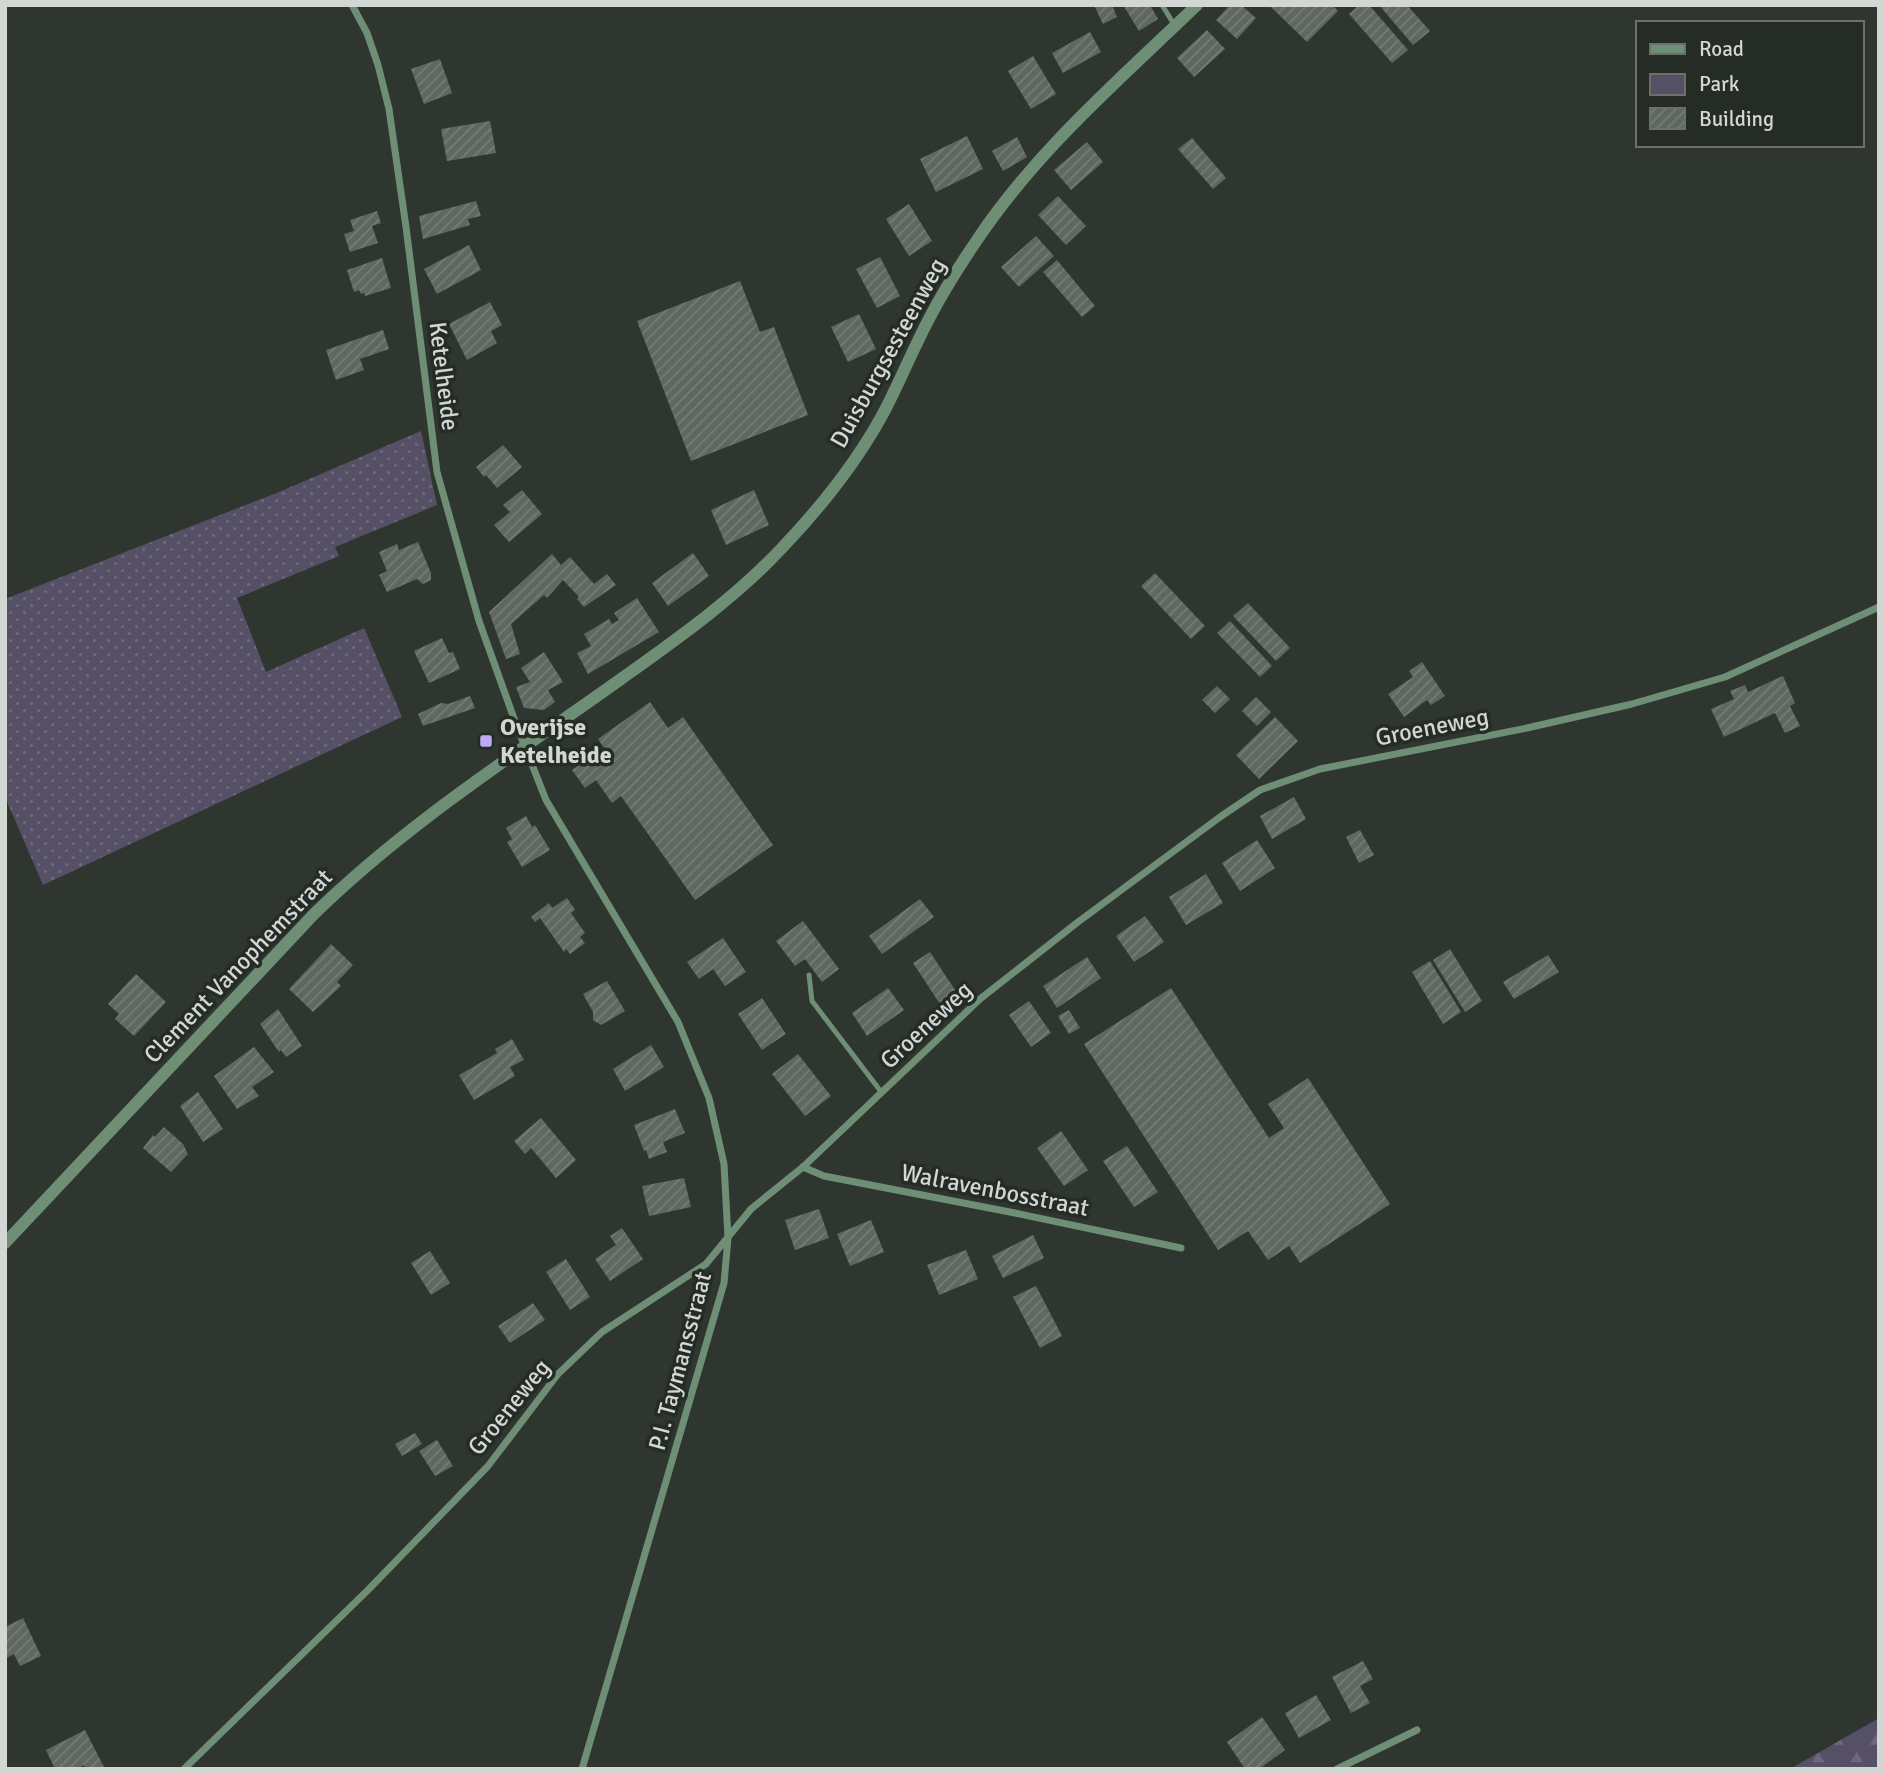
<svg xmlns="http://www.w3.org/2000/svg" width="1884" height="1774" viewBox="0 0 1884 1774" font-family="Signika,sans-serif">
<defs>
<pattern id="green-dots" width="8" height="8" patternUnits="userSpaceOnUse" patternTransform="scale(1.75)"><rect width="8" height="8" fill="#565066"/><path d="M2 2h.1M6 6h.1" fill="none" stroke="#6d687b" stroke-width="1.8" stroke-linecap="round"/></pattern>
<pattern id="forest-firs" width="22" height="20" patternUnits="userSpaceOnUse" patternTransform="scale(1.75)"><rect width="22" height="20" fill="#565066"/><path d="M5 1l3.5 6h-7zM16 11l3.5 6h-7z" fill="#6d687b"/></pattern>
<pattern id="building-hatch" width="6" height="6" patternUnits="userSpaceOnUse" patternTransform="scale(1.75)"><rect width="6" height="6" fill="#5f6761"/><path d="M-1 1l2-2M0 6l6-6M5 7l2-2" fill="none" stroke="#757c77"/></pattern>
</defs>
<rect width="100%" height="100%" fill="#2f3630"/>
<path fill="url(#green-dots)" d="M 421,431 L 437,505 L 335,547 L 339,556 L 237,598 L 266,672 L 364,628 L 402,717 L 43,885 L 5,797 L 5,599 L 279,492 Z"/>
<path fill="url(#forest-firs)" d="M 1879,1718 L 1879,1769 L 1790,1769 Z"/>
<g fill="url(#building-hatch)">
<path d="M 1094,5 L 1112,5 L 1117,17 L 1103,24 Z"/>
<path d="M 1123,5 L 1150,5 L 1158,19 L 1139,31 Z"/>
<path d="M 1230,5 L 1241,5 L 1256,18 L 1237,39 L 1216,20 Z"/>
<path d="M 1269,5 L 1332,5 L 1338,11 L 1307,42 Z"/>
<path d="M 1359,5 L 1369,5 L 1408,50 L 1392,63 L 1349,14 Z"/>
<path d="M 1379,5 L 1407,5 L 1430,31 L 1413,45 Z"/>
<path d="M 1207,30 L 1225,49 L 1194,77 L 1177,58 Z"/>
<path d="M 1090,32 L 1101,52 L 1063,73 L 1052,53 Z"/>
<path d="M 1033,56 L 1056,94 L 1031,109 L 1008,71 Z"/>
<path d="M 440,59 L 452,93 L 424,104 L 411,69 Z"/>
<path d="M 490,121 L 496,153 L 447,161 L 441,129 Z"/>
<path d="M 967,136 L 983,169 L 936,192 L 920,159 Z"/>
<path d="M 1017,137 L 1027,157 L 1003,171 L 992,151 Z"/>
<path d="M 1192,138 L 1226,178 L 1213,189 L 1178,149 Z"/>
<path d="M 1087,142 L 1103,162 L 1071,190 L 1054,170 Z"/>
<path d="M 1058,196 L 1086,226 L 1066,245 L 1038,215 Z"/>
<path d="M 476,201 L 481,216 L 468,219 L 470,225 L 423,239 L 419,216 Z"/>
<path d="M 909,204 L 932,241 L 909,256 L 886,219 Z"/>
<path d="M 377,211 L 381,223 L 372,226 L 378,243 L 350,252 L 344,234 L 354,231 L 350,220 Z"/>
<path d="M 1036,236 L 1054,256 L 1019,287 L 1001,267 Z"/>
<path d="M 469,245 L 481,270 L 437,294 L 424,269 Z"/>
<path d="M 880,257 L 900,296 L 877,308 L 856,269 Z"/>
<path d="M 382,258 L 391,288 L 365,296 L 364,293 L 361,294 L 359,290 L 354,292 L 347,270 Z"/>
<path d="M 1057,260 L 1095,306 L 1082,317 L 1043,272 Z"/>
<path d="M 740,281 L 760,332 L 774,327 L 808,415 L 691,461 L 637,321 Z"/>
<path d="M 490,302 L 502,325 L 491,331 L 497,343 L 467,360 L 449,324 Z"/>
<path d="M 859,314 L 876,349 L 848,362 L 831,327 Z"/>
<path d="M 383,330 L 389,349 L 360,359 L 364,370 L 336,380 L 326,350 Z"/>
<path d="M 503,445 L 522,467 L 497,488 L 486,475 L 484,477 L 476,467 Z"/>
<path d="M 522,490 L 542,514 L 509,542 L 494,525 L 510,512 L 503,505 Z"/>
<path d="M 754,490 L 769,525 L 726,545 L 711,510 Z"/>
<path d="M 418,542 L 431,573 L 431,580 L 423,584 L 417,579 L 387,592 L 379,575 L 387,571 L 379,552 L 397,544 L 399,550 Z"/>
<path d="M 693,553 L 709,576 L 668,606 L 652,583 Z"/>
<path d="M 552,554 L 561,565 L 570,557 L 594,584 L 607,574 L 616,585 L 584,607 L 577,599 L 579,597 L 563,580 L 547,598 L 544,595 L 511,624 L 520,654 L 506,659 L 489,612 Z"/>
<path d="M 1155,573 L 1205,626 L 1191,639 L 1141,586 Z"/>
<path d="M 637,598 L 659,632 L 588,674 L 577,653 L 591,646 L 584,634 L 609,619 L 612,624 L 619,620 L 614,613 Z"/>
<path d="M 1248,603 L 1290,648 L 1276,661 L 1233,616 Z"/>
<path d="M 1230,621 L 1272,666 L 1260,677 L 1217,633 Z"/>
<path d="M 442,638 L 449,653 L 453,652 L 460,669 L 429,683 L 414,651 Z"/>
<path d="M 544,652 L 563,682 L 548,690 L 555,702 L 544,710 L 524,708 L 516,687 L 530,682 L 521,668 Z"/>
<path d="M 1422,662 L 1445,696 L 1431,705 L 1427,700 L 1404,717 L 1388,694 L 1413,677 L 1409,671 Z"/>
<path d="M 1783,676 L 1795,703 L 1790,706 L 1800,726 L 1785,733 L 1775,713 L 1724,737 L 1711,709 L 1734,699 L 1730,691 L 1745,685 L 1748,692 Z"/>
<path d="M 1217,686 L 1230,699 L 1215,713 L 1202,700 Z"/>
<path d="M 470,696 L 475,708 L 423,726 L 418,714 L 441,703 L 448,704 Z"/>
<path d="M 1256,697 L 1271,712 L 1257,726 L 1242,711 Z"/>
<path d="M 650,702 L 668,728 L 683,717 L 773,845 L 695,900 L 621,796 L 612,803 L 596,780 L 585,788 L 572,770 L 604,748 L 598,739 Z"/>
<path d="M 1275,717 L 1298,741 L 1259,779 L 1236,755 Z"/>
<path d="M 1294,797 L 1306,819 L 1272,839 L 1260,816 Z"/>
<path d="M 526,816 L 532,827 L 535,825 L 550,850 L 522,867 L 507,842 L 512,839 L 506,828 Z"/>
<path d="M 1360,830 L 1374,855 L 1359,863 L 1346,837 Z"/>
<path d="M 1257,840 L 1275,868 L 1240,891 L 1222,863 Z"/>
<path d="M 1206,874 L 1223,903 L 1186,925 L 1169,897 Z"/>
<path d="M 567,898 L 575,910 L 571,913 L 585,933 L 580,937 L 585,943 L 570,954 L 566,949 L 564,952 L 540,918 L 535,922 L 531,917 L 549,903 L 552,908 Z"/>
<path d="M 920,899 L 934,917 L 882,954 L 869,936 Z"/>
<path d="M 1145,916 L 1164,942 L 1134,962 L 1116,936 Z"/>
<path d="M 803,921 L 839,969 L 822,982 L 805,959 L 795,966 L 776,941 Z"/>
<path d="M 723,938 L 746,972 L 725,986 L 713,969 L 699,979 L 687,962 Z"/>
<path d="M 331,944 L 353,965 L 337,982 L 341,986 L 313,1012 L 289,989 Z"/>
<path d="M 1450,949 L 1482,1001 L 1465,1012 L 1433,960 Z"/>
<path d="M 930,952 L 957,993 L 940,1004 L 913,963 Z"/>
<path d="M 1548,955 L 1559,972 L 1514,999 L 1503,982 Z"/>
<path d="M 1087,957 L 1101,978 L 1057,1008 L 1043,986 Z"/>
<path d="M 1430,961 L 1461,1012 L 1443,1024 L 1412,972 Z"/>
<path d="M 136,974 L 166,1002 L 134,1036 L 115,1019 L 119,1014 L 108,1004 Z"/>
<path d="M 607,981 L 625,1011 L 601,1025 L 593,1020 L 593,1012 L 583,994 Z"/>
<path d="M 888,988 L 904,1010 L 867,1036 L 852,1013 Z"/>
<path d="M 1171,988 L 1269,1138 L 1284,1128 L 1268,1104 L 1308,1078 L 1390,1204 L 1300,1263 L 1289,1246 L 1268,1260 L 1248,1231 L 1218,1250 L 1084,1044 Z"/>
<path d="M 762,998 L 786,1034 L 762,1050 L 738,1014 Z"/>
<path d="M 1029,1001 L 1051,1033 L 1031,1047 L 1009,1015 Z"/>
<path d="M 278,1009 L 302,1046 L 286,1057 L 281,1050 L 279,1052 L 260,1024 Z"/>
<path d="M 1069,1010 L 1080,1028 L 1069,1034 L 1058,1016 Z"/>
<path d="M 512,1039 L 524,1060 L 510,1067 L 515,1076 L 474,1100 L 459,1075 L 497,1053 L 495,1049 Z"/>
<path d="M 651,1045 L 664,1067 L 625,1091 L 613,1069 Z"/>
<path d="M 254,1047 L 274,1072 L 252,1087 L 259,1096 L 237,1109 L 214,1076 Z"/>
<path d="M 798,1054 L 831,1096 L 805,1116 L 772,1074 Z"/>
<path d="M 198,1092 L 223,1129 L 203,1142 L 180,1106 Z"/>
<path d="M 675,1109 L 685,1133 L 663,1142 L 667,1152 L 649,1159 L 646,1150 L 644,1151 L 634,1125 Z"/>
<path d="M 541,1118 L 576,1160 L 556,1178 L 531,1148 L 525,1154 L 514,1141 Z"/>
<path d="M 164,1127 L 183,1144 L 188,1154 L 171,1172 L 143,1148 L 153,1135 L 155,1137 Z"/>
<path d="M 1061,1131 L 1088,1170 L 1064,1186 L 1037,1148 Z"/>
<path d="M 1127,1146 L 1158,1192 L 1134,1207 L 1103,1161 Z"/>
<path d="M 684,1178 L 691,1207 L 649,1216 L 642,1186 Z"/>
<path d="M 819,1209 L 829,1238 L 795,1250 L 785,1220 Z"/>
<path d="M 871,1220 L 884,1252 L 850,1266 L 837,1234 Z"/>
<path d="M 622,1228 L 643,1259 L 610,1281 L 595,1259 L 616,1245 L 610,1236 Z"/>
<path d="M 1033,1235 L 1044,1258 L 1003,1278 L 992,1256 Z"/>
<path d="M 966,1250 L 978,1279 L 939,1295 L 927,1265 Z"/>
<path d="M 430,1251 L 450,1283 L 431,1295 L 411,1263 Z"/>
<path d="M 566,1259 L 590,1297 L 570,1310 L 546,1272 Z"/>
<path d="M 1036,1286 L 1062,1336 L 1040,1348 L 1013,1297 Z"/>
<path d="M 533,1303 L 545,1320 L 510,1343 L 498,1326 Z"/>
<path d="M 415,1433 L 422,1444 L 402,1456 L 395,1444 Z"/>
<path d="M 437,1440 L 453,1466 L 435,1476 L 419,1451 Z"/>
<path d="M 23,1618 L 41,1656 L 20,1666 L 14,1654 L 5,1659 L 5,1627 Z"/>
<path d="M 1363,1661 L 1373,1679 L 1360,1686 L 1370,1703 L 1351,1713 L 1332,1677 Z"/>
<path d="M 1316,1695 L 1331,1720 L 1299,1738 L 1285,1713 Z"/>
<path d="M 1262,1717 L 1285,1750 L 1259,1769 L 1245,1769 L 1227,1742 Z"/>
<path d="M 85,1730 L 105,1769 L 86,1769 L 84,1765 L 76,1769 L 55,1769 L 46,1750 Z"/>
</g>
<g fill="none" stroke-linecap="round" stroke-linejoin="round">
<g stroke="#6e8f75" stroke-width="5">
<path d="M 1162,5 L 1175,26"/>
<path d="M 809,975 L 812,1001 L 882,1093"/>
</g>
<g stroke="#6e8f75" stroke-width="7">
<path d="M 352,5 L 367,33 L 378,65 L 389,109 L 406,227 L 437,472 L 479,621 L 516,724 L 546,800 L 678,1022 L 709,1098 L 724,1164 L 728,1238 L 724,1283 L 582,1769"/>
<path d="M 803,1167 L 824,1176 L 1015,1213 L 1181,1248"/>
<path d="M 184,1769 L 368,1590 L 488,1466 L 558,1374 L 602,1332 L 706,1264 L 751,1209 L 803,1167 L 980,999 L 1078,922 L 1220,817 L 1260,790 L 1320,769 L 1527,728 L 1632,704 L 1725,677 L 1879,607"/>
<path d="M 1337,1769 L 1417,1730"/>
</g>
<path stroke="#6e8f75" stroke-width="12" d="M 5,1243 L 314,914 C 407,823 516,754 621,679 C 677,639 734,599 781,549 C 821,507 858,461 885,410 C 901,379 914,347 930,317 C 944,290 960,265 977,240 C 1037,150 1120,79 1197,5"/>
</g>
<rect fill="#bfa9f4" stroke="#252c26" stroke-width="2.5" x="479" y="734" width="14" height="14" rx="3.5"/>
<g text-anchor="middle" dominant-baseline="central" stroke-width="7" stroke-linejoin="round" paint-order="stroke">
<g font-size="24" fill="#d3d7d4" stroke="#252c26">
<text transform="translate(888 353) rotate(-61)">Duisburgsesteenweg</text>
<text transform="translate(444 376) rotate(83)">Ketelheide</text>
<text transform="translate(1432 727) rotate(-11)">Groeneweg</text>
<text transform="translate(238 966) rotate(-46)">Clement Vanophemstraat</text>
<text transform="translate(926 1025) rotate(-43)">Groeneweg</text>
<text transform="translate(995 1190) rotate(11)">Walravenbosstraat</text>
<text transform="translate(680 1361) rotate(-75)">P.I. Taymansstraat</text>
<text transform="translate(509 1407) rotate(-51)">Groeneweg</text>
</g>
<g font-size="24" font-weight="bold" fill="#d3d7d4" stroke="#252c26" text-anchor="start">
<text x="500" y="727">Overijse<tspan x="500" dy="28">Ketelheide</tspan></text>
</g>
</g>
<rect width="1884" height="1774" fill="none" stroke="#d3d7d4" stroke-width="14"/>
<rect x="1636" y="21" width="228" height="126" fill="#252c26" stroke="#6b706c" stroke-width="2"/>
<rect x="1650" y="44" width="35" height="10" fill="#6e8f75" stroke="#6b706c" stroke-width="2"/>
<text x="1699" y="56" font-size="21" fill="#d3d7d4">Road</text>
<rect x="1650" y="74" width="35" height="21" fill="#565066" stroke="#6b706c" stroke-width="2"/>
<text x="1699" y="91" font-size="21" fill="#d3d7d4">Park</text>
<rect x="1650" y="108" width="35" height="21" fill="url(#building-hatch)" stroke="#6b706c" stroke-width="2"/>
<text x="1699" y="126" font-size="21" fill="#d3d7d4">Building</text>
</svg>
